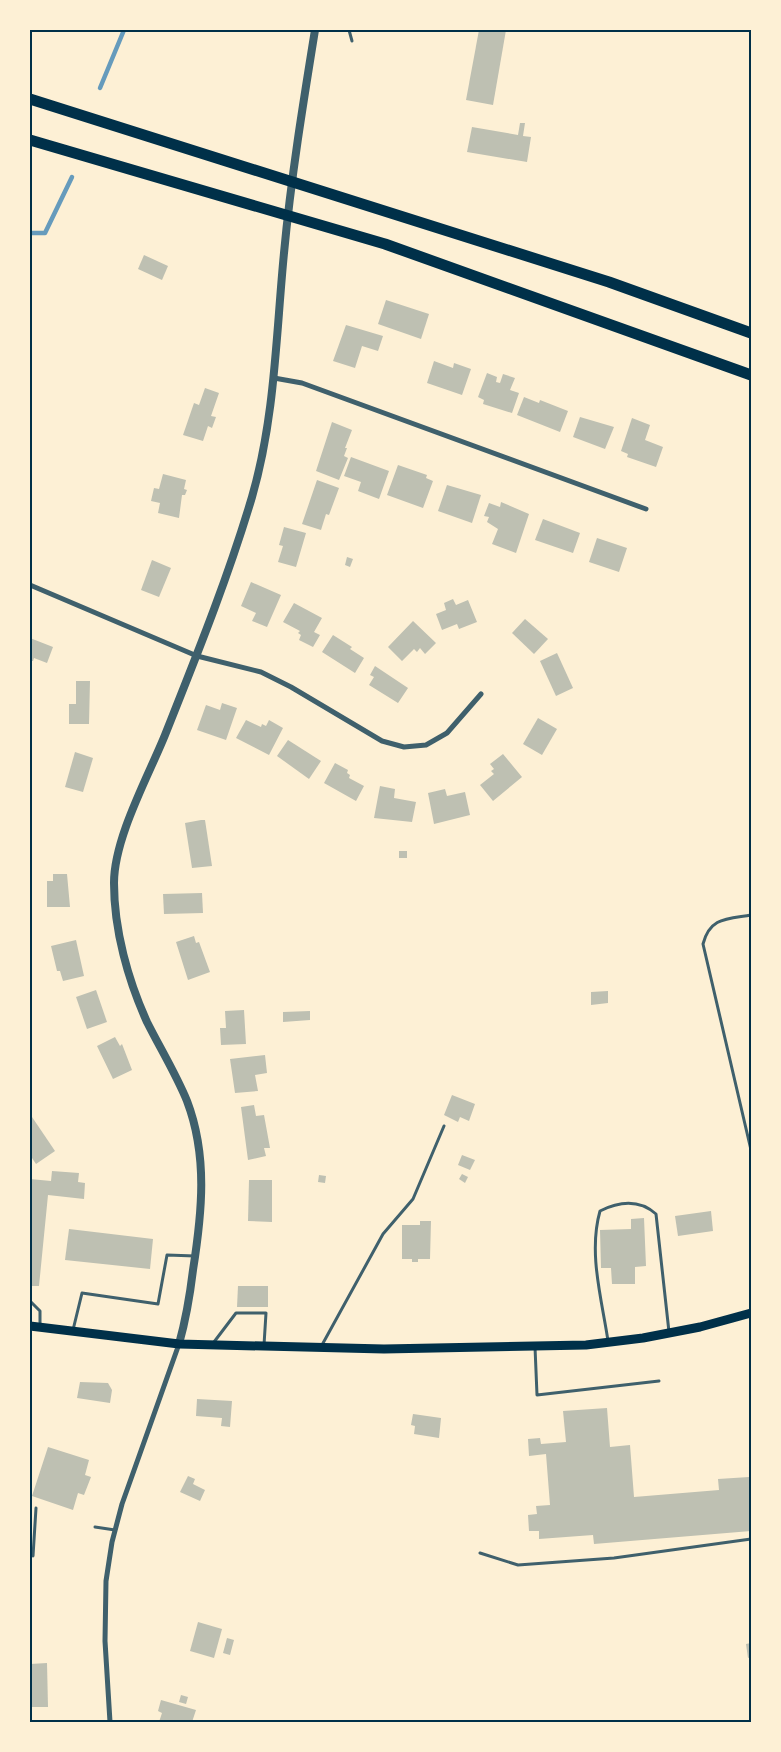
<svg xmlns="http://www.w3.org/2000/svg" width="781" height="1752" viewBox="0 0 781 1752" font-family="'DejaVu Sans',sans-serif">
<rect width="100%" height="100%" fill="#fdf0d5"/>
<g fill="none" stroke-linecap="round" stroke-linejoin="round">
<g stroke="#669bbc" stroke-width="4.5">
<path d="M 100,88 L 124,30"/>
<path d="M 30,233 L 45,233 L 72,177"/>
</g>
</g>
<g fill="#bec0b2">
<path d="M 479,30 L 506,30 L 493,105 L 466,100 Z"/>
<path d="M 520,123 L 525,123 L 523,136 L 531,137 L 527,162 L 467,152 L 472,127 L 518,135 Z"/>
<path d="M 144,255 L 168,266 L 162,280 L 138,269 Z"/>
<path d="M 386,300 L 429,314 L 421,339 L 378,324 Z"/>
<path d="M 346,325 L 383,336 L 378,351 L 362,346 L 355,368 L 333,361 Z"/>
<path d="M 434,361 L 453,368 L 454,363 L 471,369 L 462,395 L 427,383 Z"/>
<path d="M 487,373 L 497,377 L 496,382 L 500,383 L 503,374 L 515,378 L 510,390 L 519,393 L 512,413 L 483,404 L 484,400 L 478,397 Z"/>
<path d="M 205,388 L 219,393 L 211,416 L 216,417 L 212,428 L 208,426 L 203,441 L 183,435 L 194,403 L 199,405 Z"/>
<path d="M 524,397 L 539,403 L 540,400 L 568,411 L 560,432 L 517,415 Z"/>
<path d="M 580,417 L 614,427 L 605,449 L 573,437 Z"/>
<path d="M 632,418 L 650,425 L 645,440 L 663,447 L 656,467 L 627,457 L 628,454 L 621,451 Z"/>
<path d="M 332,422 L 352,430 L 345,448 L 347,448 L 344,456 L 348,458 L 339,480 L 316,471 Z"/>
<path d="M 351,457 L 389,471 L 379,499 L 358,491 L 361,482 L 344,476 Z"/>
<path d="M 398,465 L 427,475 L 426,478 L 433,481 L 423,508 L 387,495 Z"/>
<path d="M 163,474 L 186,480 L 184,489 L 187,490 L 185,495 L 182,495 L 179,518 L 158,513 L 160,503 L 151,501 L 154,488 L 159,489 Z"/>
<path d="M 317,480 L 339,488 L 329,515 L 326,514 L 321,530 L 302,524 Z"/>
<path d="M 447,485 L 481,495 L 472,523 L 438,511 Z"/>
<path d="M 501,502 L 529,514 L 516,553 L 492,544 L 498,529 L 487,522 L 489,517 L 484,516 L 489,503 L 500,507 Z"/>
<path d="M 543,519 L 580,533 L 573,553 L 535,540 Z"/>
<path d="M 284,527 L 306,533 L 296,567 L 278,562 L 283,546 L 279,545 Z"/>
<path d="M 597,538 L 627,548 L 619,572 L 589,562 Z"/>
<path d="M 347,557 L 353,559 L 350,567 L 345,565 Z"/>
<path d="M 152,560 L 171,568 L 159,597 L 141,590 Z"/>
<path d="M 251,582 L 281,595 L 267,627 L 252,621 L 256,613 L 241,606 Z"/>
<path d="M 453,599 L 456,605 L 468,600 L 477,622 L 459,629 L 457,624 L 442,630 L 436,614 L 446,610 L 444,603 Z"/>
<path d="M 294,603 L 322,618 L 314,632 L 320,635 L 313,647 L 299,640 L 301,635 L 298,633 L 300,631 L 283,622 Z"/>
<path d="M 525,619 L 548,639 L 534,654 L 512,633 Z"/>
<path d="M 413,621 L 436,643 L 425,654 L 420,648 L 417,652 L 414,649 L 402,661 L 388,647 Z"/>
<path d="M 333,635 L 352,647 L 350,649 L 364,658 L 355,673 L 322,652 Z"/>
<path d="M 30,638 L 53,647 L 47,663 L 34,658 L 33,661 L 30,661 Z"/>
<path d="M 557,653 L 573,688 L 556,696 L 540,661 Z"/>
<path d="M 375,666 L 408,688 L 398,703 L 369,685 L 374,677 L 370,675 Z"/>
<path d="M 76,681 L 90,681 L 89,724 L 69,724 L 69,704 L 76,704 Z"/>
<path d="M 222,703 L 237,708 L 226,740 L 197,730 L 206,705 L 220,710 Z"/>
<path d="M 538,718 L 557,729 L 542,755 L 523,744 Z"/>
<path d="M 246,720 L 261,727 L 262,724 L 266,726 L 269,720 L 283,728 L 269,755 L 236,738 Z"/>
<path d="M 288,740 L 321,761 L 309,779 L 277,756 Z"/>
<path d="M 75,752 L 93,758 L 83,792 L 65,787 Z"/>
<path d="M 503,754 L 522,777 L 493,801 L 480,785 L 494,774 L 491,771 L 494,769 L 490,764 Z"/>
<path d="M 335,763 L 348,770 L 347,773 L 350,775 L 349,778 L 364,786 L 356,801 L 324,783 Z"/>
<path d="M 380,786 L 395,789 L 394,798 L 416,802 L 412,822 L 374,818 Z"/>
<path d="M 445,789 L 447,796 L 465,792 L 470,815 L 434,824 L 428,793 Z"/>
<path d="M 201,820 L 205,820 L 212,866 L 192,868 L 185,823 Z"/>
<rect x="399" y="851" width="8" height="7"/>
<path d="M 53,874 L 67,874 L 70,907 L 47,907 L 47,881 L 53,881 Z"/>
<path d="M 202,893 L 203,913 L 164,914 L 163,894 Z"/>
<path d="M 194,936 L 196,943 L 199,942 L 210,972 L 188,980 L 176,942 Z"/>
<path d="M 76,940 L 84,976 L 63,981 L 60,971 L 57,971 L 51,946 Z"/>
<path d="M 96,990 L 107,1022 L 87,1029 L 76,997 Z"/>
<path d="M 608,991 L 608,1003 L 591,1005 L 591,992 Z"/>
<path d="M 244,1010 L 246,1044 L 221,1045 L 220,1028 L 226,1028 L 225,1011 Z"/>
<path d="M 310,1011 L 310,1020 L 283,1022 L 283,1012 Z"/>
<path d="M 115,1037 L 120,1046 L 122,1044 L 132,1070 L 113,1079 L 97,1046 Z"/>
<path d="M 265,1055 L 267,1073 L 255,1075 L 258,1091 L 235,1093 L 230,1059 Z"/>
<path d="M 452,1095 L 475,1104 L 469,1121 L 460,1117 L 458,1122 L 444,1115 Z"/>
<path d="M 254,1105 L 256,1116 L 264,1115 L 270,1148 L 264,1148 L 266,1156 L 248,1160 L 241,1107 Z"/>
<path d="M 30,1114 L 55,1151 L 36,1164 L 30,1155 Z"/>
<path d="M 462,1155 L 475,1160 L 470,1170 L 458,1165 Z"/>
<path d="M 52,1171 L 79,1173 L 78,1182 L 85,1183 L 84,1199 L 48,1195 L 39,1286 L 30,1286 L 30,1179 L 51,1181 Z"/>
<path d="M 462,1174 L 468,1177 L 465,1183 L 459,1179 Z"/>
<path d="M 319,1175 L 326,1176 L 325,1183 L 318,1182 Z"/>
<path d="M 249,1180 L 272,1180 L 272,1222 L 248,1221 Z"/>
<path d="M 711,1211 L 713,1231 L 678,1236 L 675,1216 Z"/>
<path d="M 644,1218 L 646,1266 L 635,1267 L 635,1284 L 612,1284 L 611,1268 L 601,1268 L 600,1230 L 631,1229 L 631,1219 Z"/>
<path d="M 420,1221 L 431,1221 L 430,1259 L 418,1259 L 418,1262 L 412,1262 L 412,1259 L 402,1259 L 402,1225 L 420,1225 Z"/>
<path d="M 69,1229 L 153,1239 L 150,1269 L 65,1260 Z"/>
<path d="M 238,1286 L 268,1286 L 268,1307 L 237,1307 Z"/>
<path d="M 80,1382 L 108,1383 L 112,1390 L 110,1403 L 77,1398 Z"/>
<path d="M 197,1399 L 232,1401 L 230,1427 L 221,1426 L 222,1418 L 196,1416 Z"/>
<path d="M 607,1408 L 610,1447 L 630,1445 L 634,1497 L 719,1490 L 718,1479 L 749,1477 L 751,1531 L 594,1544 L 593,1535 L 539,1539 L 539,1531 L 529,1531 L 528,1515 L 537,1514 L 536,1506 L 550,1505 L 546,1454 L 529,1456 L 528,1439 L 540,1438 L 541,1444 L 566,1442 L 563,1411 Z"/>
<path d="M 413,1414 L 441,1418 L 439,1438 L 414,1434 L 415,1426 L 411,1425 Z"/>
<path d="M 48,1447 L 89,1460 L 85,1475 L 91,1477 L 84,1495 L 78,1493 L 73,1510 L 32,1496 Z"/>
<path d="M 188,1476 L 195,1479 L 193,1484 L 205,1490 L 200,1501 L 180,1492 Z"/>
<path d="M 198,1622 L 222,1629 L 214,1658 L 190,1651 Z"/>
<path d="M 227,1638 L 234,1640 L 230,1655 L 223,1653 Z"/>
<path d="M 751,1643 L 751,1657 L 748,1658 L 746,1644 Z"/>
<path d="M 47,1663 L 48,1707 L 30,1707 L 30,1664 Z"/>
<path d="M 181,1695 L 188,1697 L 186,1704 L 179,1702 Z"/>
<path d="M 161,1700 L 196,1710 L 192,1722 L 159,1722 L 162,1713 L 158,1711 Z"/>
</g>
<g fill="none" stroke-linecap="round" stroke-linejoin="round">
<g stroke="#3f606c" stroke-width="3">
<path d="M 349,30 L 352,41"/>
<path d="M 751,915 C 727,919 710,917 703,944 L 751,1150"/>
<path d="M 30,1301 L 40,1311 L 40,1326"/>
<path d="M 73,1330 L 82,1293 L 158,1304 L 167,1255 L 195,1256"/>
<path d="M 608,1341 C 602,1300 588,1253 600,1211 C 618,1202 639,1199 656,1214 L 669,1332"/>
<path d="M 214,1342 L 236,1313 L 266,1313 L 264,1345"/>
<path d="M 322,1345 L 383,1234 L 413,1199 L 444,1126"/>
<path d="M 535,1347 L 537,1395 L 659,1381"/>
<path d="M 95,1527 L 115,1530"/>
<path d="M 480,1553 L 518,1565 L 614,1558 L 751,1539"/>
<path d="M 33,1556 L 36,1508"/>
</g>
<g stroke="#3f606c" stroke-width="5">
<path d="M 274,378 L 302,383 L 646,509"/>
<path d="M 30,585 L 197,656 L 261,672 L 291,687 L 382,741 L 404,747 L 426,745 L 447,733 L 481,694"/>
<path d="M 110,1722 L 105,1641 L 106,1581 L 112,1542 L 122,1504 L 179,1344"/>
</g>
<path stroke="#3f606c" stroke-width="8" d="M 179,1344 C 186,1319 190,1295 193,1270 C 202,1213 208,1156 187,1101 C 176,1074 160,1048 147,1022 C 128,980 114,930 114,883 C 114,838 148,777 165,735 C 196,657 228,578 252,497 C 275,418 276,335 284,253 C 291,178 303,104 315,30"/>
<path stroke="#003049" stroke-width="9" d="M 30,1326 L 179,1344 L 384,1349 L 586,1345 L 643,1338 L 700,1327 L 751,1313"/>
<g stroke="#003049" stroke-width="11">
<path d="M 30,99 L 609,282 L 751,333"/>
<path d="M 30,140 L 385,244 L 751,375"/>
</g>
</g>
<rect width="781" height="1752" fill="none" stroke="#fdf0d5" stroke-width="62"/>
<rect x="31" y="31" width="719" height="1690" fill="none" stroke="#003049" stroke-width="2"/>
</svg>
